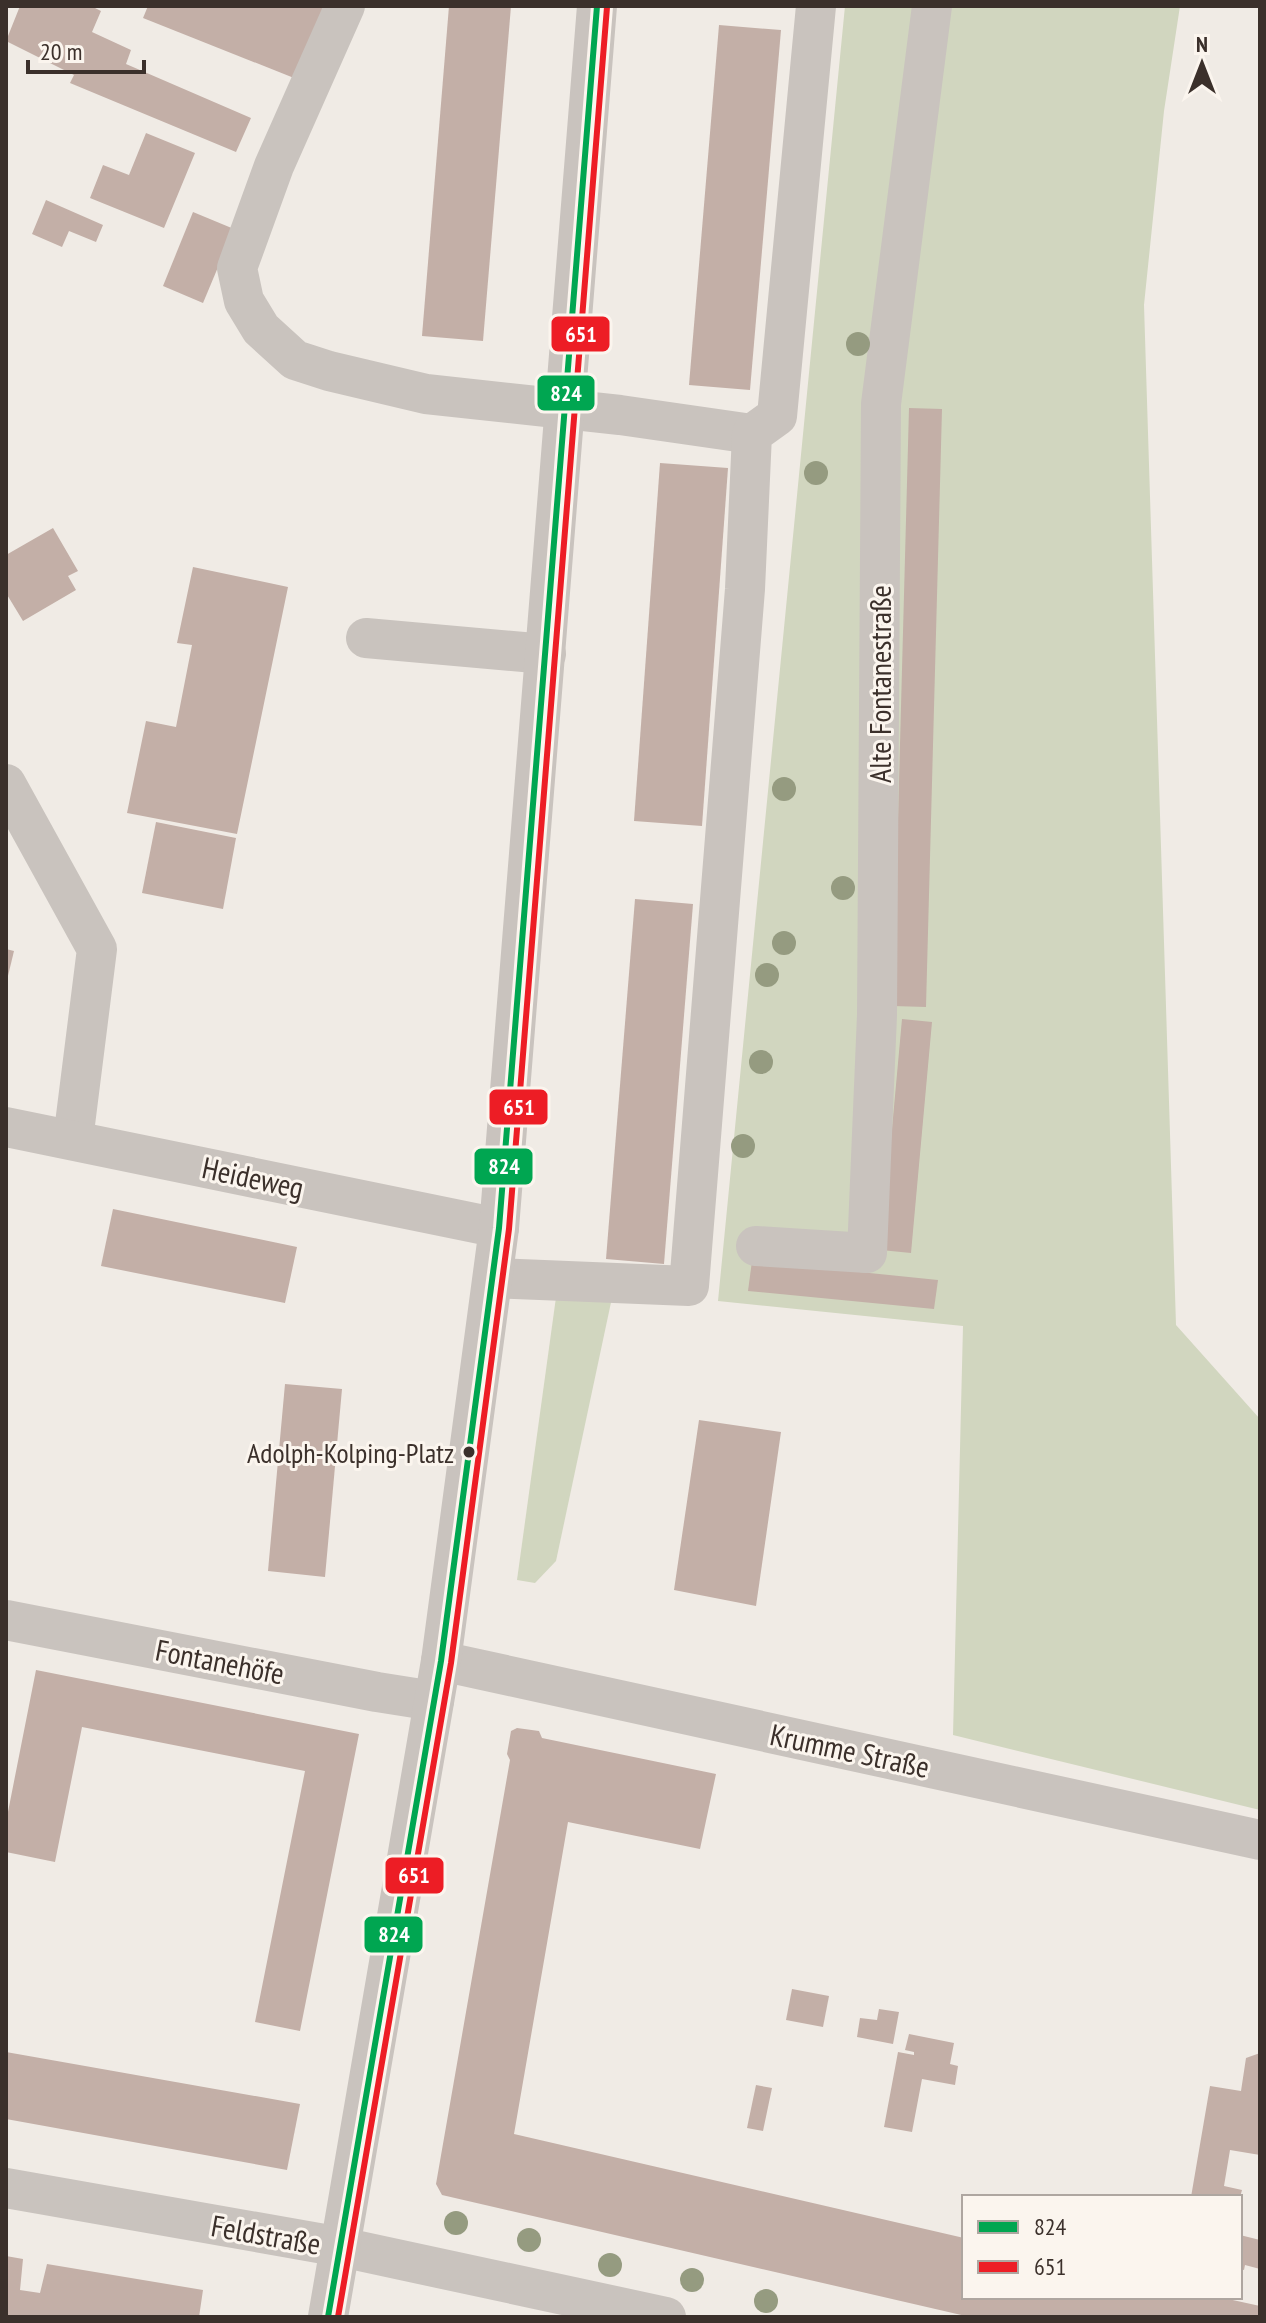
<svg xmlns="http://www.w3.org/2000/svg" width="1266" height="2323" viewBox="0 0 1266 2323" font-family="'PT Sans Narrow',sans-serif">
<rect width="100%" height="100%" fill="#f0ebe5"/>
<g fill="#d1d6bf">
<path d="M 845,6 L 1180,6 L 1164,111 L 1144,305 L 1176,1325 L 1260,1419 L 1260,1810 L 953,1735 L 963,1326 L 718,1301 Z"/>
<path d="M 557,1290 L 613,1293 L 556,1561 L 535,1583 L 517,1580 Z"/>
</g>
<g fill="#c3afa7">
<path d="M 20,6 L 91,6 L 101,11 L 92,32 L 131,50 L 126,64 L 251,118 L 236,152 L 70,83 L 74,75 L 6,41 Z"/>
<path d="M 148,6 L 317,6 L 327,10 L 299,80 L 143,18 Z"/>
<path d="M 449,6 L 511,6 L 483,341 L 422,336 Z"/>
<path d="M 719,25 L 781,30 L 750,390 L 689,385 Z"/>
<path d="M 146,133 L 195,153 L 164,228 L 90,198 L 103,165 L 129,175 Z"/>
<path d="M 46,200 L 103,225 L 96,242 L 69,231 L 62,247 L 32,234 Z"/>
<path d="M 193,212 L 234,229 L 203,303 L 163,286 Z"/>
<path d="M 909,408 L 942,409 L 926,1007 L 893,1006 Z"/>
<path d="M 660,463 L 728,468 L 702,826 L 634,821 Z"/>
<path d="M 53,528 L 78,571 L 68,576 L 76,590 L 23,621 L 6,593 L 6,555 Z"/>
<path d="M 193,567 L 288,587 L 237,834 L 127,813 L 146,721 L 176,727 L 192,645 L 177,643 Z"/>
<path d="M 156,822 L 236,838 L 223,909 L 142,893 Z"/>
<path d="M 635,899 L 693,904 L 664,1264 L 606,1259 Z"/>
<path d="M 6,949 L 14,951 L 7,980 L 6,980 Z"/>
<path d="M 902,1019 L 932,1022 L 911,1253 L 881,1250 Z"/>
<path d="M 113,1209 L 297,1247 L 285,1303 L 101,1266 Z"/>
<path d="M 752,1261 L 938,1280 L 934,1309 L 748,1291 Z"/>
<path d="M 285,1384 L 342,1389 L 325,1577 L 268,1571 Z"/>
<path d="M 699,1420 L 781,1432 L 756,1606 L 674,1590 Z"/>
<path d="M 36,1670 L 359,1734 L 300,2031 L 255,2022 L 305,1771 L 82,1727 L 55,1862 L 6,1852 L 6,1822 Z"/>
<path d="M 517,1728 L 539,1731 L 542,1738 L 716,1774 L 700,1849 L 568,1822 L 514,2134 L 964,2238 L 964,2297 L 1219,2297 L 1260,2306 L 1260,2317 L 970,2317 L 442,2195 L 436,2184 L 510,1760 L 507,1754 L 511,1731 Z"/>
<path d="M 792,1989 L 829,1996 L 823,2027 L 786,2020 Z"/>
<path d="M 879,2009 L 899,2012 L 893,2044 L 857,2037 L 860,2018 L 877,2020 Z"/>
<path d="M 909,2034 L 954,2043 L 950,2064 L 958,2066 L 955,2085 L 922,2079 L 912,2132 L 884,2127 L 898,2052 L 914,2055 L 914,2052 L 905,2050 Z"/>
<path d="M 6,2052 L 300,2104 L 287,2170 L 6,2119 Z"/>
<path d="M 1260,2053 L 1260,2155 L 1230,2150 L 1224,2186 L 1242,2190 L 1240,2197 L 1191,2197 L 1210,2086 L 1241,2091 L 1246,2058 Z"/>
<path d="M 756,2085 L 772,2088 L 763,2131 L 747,2128 Z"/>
<path d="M 1240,2235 L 1260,2240 L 1260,2269 L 1245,2265 L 1244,2270 L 1240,2269 Z"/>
<path d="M 6,2256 L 23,2259 L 20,2290 L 40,2293 L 47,2264 L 203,2290 L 199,2317 L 6,2317 Z"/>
</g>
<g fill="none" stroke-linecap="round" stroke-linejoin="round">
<g stroke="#c9c3be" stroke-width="40">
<path d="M 345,6 L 274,166 L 237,268 L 244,301 L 261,329 L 295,360 L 329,371 L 426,394 L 620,415 L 752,434"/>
<path d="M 366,638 L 546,654"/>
<path d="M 6,784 L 97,949 L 73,1140"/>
<path d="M 6,1127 L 499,1228"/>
<path d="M 756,1246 L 867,1253 L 877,1015 L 881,404 L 932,6"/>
<path d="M 493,1278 L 689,1286 L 745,589 L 752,434 L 777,416 L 816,6"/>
<path d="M 6,1620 L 377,1692 L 434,1701"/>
<path d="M 441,1661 L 1260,1840"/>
<path d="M 6,2188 L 341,2247 L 666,2317"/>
<path d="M 328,2317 L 441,1661 L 499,1228 L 597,6"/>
</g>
<g stroke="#fbf5ee" stroke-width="12">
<path id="bus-1" d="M 328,2317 L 441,1661 L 499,1228 L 597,6"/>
</g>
<g stroke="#fbf5ee" stroke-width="12">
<path id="bus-2" d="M 338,2317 L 451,1663 L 509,1229 L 607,7"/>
</g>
<use href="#bus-1" stroke="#00a651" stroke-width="6"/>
<use href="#bus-2" stroke="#ed1d25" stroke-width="6"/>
</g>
<g fill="#959b80">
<circle cx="858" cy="344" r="12"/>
<circle cx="816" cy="473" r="12"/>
<circle cx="784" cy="789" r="12"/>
<circle cx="843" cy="888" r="12"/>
<circle cx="784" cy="943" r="12"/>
<circle cx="767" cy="975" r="12"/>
<circle cx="761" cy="1062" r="12"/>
<circle cx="743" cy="1146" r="12"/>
<circle cx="456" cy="2223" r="12"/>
<circle cx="529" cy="2240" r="12"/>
<circle cx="610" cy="2265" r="12"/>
<circle cx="692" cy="2280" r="12"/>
<circle cx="766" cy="2301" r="12"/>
</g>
<circle fill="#3b302b" stroke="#fbf5ee" stroke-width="3" cx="469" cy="1452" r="7"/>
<g text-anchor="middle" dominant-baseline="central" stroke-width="6" stroke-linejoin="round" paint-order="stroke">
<g font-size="28" fill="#3b302b" stroke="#fbf5ee" text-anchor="end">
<text x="454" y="1452">Adolph-Kolping-Platz</text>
</g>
<g font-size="30" fill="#3b302b" stroke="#fbf5ee">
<text transform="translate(879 684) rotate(-90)">Alte Fontanestraße</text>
<text transform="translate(253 1177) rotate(12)">Heideweg</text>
<text transform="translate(220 1661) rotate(11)">Fontanehöfe</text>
<text transform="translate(850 1750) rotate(12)">Krumme Straße</text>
<text transform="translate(266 2234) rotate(10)">Feldstraße</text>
</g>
</g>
<g stroke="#fbf5ee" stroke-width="3">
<rect x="550" y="315" width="61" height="38" rx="8" fill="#ed1d25"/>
<rect x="536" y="374" width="60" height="38" rx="8" fill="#00a651"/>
<rect x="488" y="1088" width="61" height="38" rx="8" fill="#ed1d25"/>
<rect x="473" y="1147" width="61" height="39" rx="8" fill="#00a651"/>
<rect x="384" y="1856" width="61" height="39" rx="8" fill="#ed1d25"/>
<rect x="363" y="1915" width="61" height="39" rx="8" fill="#00a651"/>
</g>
<g font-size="22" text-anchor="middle" font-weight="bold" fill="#fff">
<text x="581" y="342">651</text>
<text x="566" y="401">824</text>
<text x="519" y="1115">651</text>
<text x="504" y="1174">824</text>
<text x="414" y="1883">651</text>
<text x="394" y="1942">824</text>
</g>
<rect width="1266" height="2323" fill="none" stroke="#3b302b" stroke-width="16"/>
<rect x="962" y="2195" width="280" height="104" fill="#fbf5ee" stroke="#aea6a0" stroke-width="2"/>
<rect x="978" y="2221" width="40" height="12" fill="#00a651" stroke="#aea6a0" stroke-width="2"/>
<text x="1034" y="2235" font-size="24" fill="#3b302b">824</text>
<rect x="978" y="2261" width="40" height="12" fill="#ed1d25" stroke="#aea6a0" stroke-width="2"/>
<text x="1034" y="2275" font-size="24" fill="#3b302b">651</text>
<g transform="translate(1202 64)" stroke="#fbf5ee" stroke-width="6" paint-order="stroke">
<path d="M0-6L14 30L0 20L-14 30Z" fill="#3b302b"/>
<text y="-12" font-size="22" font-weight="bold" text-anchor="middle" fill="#3b302b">N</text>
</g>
<path d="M28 60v12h116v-12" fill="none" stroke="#3b302b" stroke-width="4"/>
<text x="40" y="60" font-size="24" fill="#3b302b" stroke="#fbf5ee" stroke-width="6" paint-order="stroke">20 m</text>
</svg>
